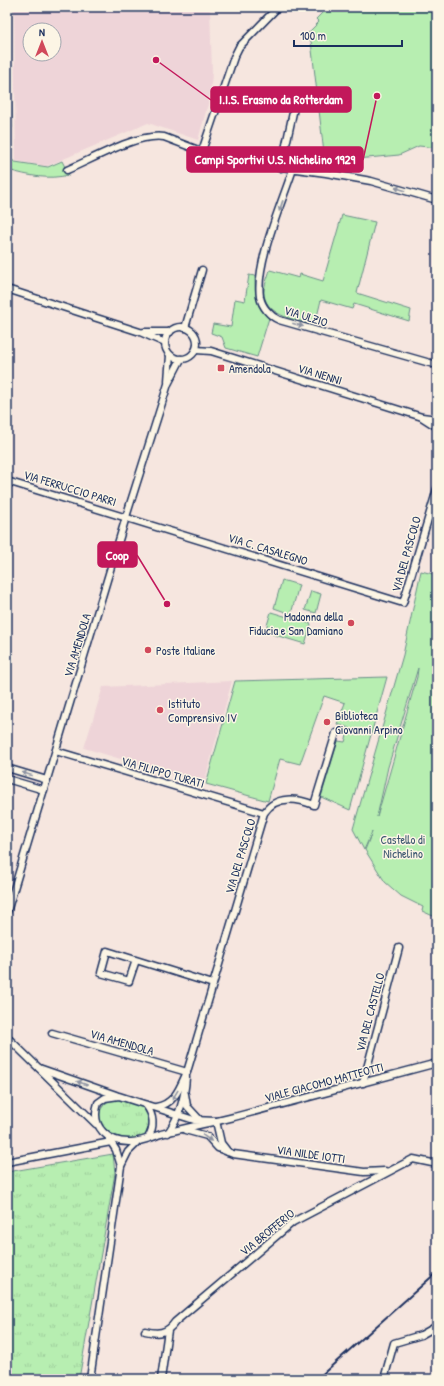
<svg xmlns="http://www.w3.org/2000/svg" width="444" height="1386" viewBox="0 0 444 1386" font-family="'Patrick Hand',sans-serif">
<defs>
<pattern id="grass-tufts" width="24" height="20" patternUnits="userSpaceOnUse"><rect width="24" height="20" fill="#b7eeb1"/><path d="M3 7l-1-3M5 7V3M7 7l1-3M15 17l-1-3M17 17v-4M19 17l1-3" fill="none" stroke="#9dcc9b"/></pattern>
</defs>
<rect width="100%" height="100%" fill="#f6e6df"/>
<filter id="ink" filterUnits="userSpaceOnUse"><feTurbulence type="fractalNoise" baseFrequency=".025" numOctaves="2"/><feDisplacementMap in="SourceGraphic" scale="8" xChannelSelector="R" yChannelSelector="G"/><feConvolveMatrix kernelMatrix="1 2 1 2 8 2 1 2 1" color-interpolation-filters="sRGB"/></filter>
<g filter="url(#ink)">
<g fill="#eed4d8" fill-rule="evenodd">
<path d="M 14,7 L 210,7 L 212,73 L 210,97 L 198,140 L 148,123 L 47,166 L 16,161 ZM 30,30 L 54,30 L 54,54 L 30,54 Z"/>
<path d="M 232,681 L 204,784 L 84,748 L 103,687 Z"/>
</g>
<g fill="url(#grass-tufts)" stroke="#698e88">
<path d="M 113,1098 L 144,1107 L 152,1119 L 145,1136 C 138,1138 131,1140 124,1139 C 109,1137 92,1120 103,1106 C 105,1103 111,1100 113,1098 Z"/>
<path d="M 113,1154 L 115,1173 L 79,1379 L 17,1379 L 7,1371 L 7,1172 Z"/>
</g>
<g fill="#b7eeb1" stroke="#698e88" fill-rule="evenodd">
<path d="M 328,7 L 437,7 L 437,148 L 419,146 L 399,155 L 325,162 L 311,41 L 305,36 L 319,22 L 316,19 Z"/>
<path d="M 7,81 L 11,81 L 12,128 L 7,128 Z"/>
<path d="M 7,157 L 15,162 L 48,167 L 62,161 L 69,175 C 48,180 29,176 8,170 L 7,171 Z"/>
<path d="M 342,215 L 375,222 L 357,293 L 411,310 L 409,321 L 354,304 L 352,309 L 321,300 L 315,325 C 297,320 268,317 264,295 C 263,288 268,277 270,270 L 299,278 L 300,274 L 323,281 Z"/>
<path d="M 249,275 L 255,276 C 255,296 255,303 269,318 L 257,357 L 226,348 L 222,337 L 211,333 L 213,324 L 231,327 L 235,299 L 245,301 Z"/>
<path d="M 421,571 L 437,575 L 437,914 L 433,916 L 422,911 L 423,907 L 401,896 L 385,882 L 365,850 L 372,832 L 364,850 L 353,829 L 403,655 ZM 418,668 L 417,677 L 377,817 L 388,767 Z"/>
<path d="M 282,580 L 299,585 L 291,614 L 274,608 Z"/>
<path d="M 311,591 L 321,594 L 316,613 L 305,610 Z"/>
<path d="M 271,612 L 311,624 L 305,644 L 265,632 Z"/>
<path d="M 387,677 L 350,810 L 321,797 L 338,741 L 345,742 L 349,728 L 337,724 L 345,703 L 324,696 L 300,764 L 280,759 L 268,801 L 206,784 L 235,681 Z"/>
</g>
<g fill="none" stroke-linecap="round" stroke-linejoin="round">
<g stroke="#1b2f5e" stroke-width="9">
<g id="street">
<path d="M 202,151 L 234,57 L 239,47 L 278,7"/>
<path d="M 281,168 L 297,94"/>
<path d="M 293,169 C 282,203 255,263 260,297 C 262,307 270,316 279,320 L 437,365"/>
<path d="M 67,170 C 93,159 137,133 164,137 L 222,159 L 326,173 L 371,181 L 437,200"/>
<path d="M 7,289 L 140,332 L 165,343"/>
<circle cx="181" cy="343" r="16"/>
<path d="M 185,328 L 202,270"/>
<path d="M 144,332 L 170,332"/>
<path d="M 196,350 L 211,351 L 422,417 L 437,419"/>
<path d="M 168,381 L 170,355"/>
<path d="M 423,418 L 437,427"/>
<path d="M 7,481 L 403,603 L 437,489"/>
<path d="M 56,751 L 264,813"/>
<path d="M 7,768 L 47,780"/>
<path d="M 7,779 L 44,790"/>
<path d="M 7,912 L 126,517 L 168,384 L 181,359"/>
<path d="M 136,960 L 129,981 L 101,973 L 107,951 L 213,984"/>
<path d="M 52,1033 L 187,1072"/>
<path d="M 7,1037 L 96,1124"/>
<path d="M 39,1068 L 116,1095"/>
<path d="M 363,1083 L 399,948"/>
<path d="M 185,1094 L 187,1106 L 199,1119"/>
<path d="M 146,1105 C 154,1116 155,1126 148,1138"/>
<path d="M 156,1107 C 175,1104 180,1087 187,1072 L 264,813 C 276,795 297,798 314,805 L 336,733"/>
<path d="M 216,1121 L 194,1120 L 119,1096 L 105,1098 L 98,1103 C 90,1127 108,1143 131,1142 C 141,1142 152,1137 161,1134 C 185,1128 209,1123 234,1117 L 437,1063"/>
<path d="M 216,1121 L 221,1143 L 228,1152"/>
<path d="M 185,1130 L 207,1136 L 218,1148 L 233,1154 L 364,1172 L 385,1171"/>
<path d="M 168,1133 C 179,1117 185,1096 186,1077"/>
<path d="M 109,1139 L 116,1150 L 121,1166"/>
<path d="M 7,1162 L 111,1142"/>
<path d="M 145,1331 C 157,1334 167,1334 175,1322 L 293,1222 L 413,1159 L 437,1164"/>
<path d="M 90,1379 L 121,1166 L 128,1152 L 139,1141"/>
<path d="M 161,1379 L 168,1330"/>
<path d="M 384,1379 L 394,1343 L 421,1335 L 437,1326"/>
</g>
</g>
<use href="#street" stroke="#fcf5e5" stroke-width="6"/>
<path stroke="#1b2f5e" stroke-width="2" d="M 317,1379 L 437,1272"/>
</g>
<defs><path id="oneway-solid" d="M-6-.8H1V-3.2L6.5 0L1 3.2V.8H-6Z"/></defs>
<g fill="#8c92a2">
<use href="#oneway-solid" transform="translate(400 189) rotate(-164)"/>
<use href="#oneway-solid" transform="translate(281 206) rotate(109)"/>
<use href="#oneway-solid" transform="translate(298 325) rotate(16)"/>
<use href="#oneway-solid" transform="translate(27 774) rotate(-164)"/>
<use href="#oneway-solid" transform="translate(82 1083) rotate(-161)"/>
<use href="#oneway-solid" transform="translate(175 1095) rotate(121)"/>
<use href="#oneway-solid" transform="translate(207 1138) rotate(34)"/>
</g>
</g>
<g fill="#d1495b" stroke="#fcf5e5" stroke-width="1.5">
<rect x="217" y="364" width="8" height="8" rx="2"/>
<circle cx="351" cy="623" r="4"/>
<circle cx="148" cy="650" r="4"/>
<circle cx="160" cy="710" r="4"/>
<circle cx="327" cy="722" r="4"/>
</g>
<g text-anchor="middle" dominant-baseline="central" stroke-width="3" stroke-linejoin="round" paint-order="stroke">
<g font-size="12" fill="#1b2f5e" stroke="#fcf5e5">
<text transform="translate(306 316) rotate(17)">VIA ULZIO</text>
<text transform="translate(320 374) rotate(17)">VIA NENNI</text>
<text transform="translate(70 488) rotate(17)">VIA FERRUCCIO PARRI</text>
<text transform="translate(268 549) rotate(17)">VIA C. CASALEGNO</text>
<text transform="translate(406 554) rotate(-74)">VIA DEL PASCOLO</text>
<text transform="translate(77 645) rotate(-73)">VIA AMENDOLA</text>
<text transform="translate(163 772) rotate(16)">VIA FILIPPO TURATI</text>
<text transform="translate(240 856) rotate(-73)">VIA DEL PASCOLO</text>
<text transform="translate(370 1012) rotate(-75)">VIA DEL CASTELLO</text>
<text transform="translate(122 1042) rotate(16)">VIA AMENDOLA</text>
<text transform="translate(324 1082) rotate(-15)">VIALE GIACOMO MATTEOTTI</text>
<text transform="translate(311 1154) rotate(8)">VIA NILDE IOTTI</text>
<text transform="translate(267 1232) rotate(-39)">VIA BROFFERIO</text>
</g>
<g font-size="12" fill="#1b2f5e" stroke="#fcf5e5" text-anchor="start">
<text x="229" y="368">Amendola</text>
<text x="343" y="616" text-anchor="end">Madonna della<tspan x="343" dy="14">Fiducia e San Damiano</tspan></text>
<text x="156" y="650">Poste Italiane</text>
<text x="168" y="703">Istituto<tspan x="168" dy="14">Comprensivo IV</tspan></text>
<text x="335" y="715">Biblioteca<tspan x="335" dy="14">Giovanni Arpino</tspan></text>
</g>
<g font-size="12" fill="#3a556f" stroke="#fcf5e5">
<text x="403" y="839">Castello di<tspan x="403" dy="14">Nichelino</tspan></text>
</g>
</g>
<path fill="none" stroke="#c2185b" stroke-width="1.5" d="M156 60L211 100M377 96L363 160M167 604L137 555"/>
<g fill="#c2185b" stroke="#fcf5e5" stroke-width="1.5">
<circle cx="156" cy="60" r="4"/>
<circle cx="377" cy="96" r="4"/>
<circle cx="167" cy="604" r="4"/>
</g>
<g fill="#c2185b" stroke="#c2185b" stroke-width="1.5">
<rect x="211" y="87" width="140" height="25" rx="4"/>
<rect x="187" y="147" width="176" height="25" rx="4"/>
<rect x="98" y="542" width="39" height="25" rx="4"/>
</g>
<g font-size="13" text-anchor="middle" font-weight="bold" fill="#fff">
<text x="281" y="104">I.I.S. Erasmo da Rotterdam</text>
<text x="275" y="164">Campi Sportivi U.S. Nichelino 1929</text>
<text x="117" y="560">Coop</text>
</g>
<rect width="444" height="1386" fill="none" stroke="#fcf5e5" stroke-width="24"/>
<rect x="12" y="12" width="420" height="1362" fill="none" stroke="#1b2f5e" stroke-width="1.5" filter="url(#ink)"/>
<g transform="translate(42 42)"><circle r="19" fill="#fcf5e5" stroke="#a2a6af"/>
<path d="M0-3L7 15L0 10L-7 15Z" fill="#d1495b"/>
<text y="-6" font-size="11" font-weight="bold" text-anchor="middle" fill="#1b2f5e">N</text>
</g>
<path d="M294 40v6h108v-6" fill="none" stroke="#1b2f5e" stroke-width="2"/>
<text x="300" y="40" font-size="12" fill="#1b2f5e" stroke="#fcf5e5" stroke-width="3" paint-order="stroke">100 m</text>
</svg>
